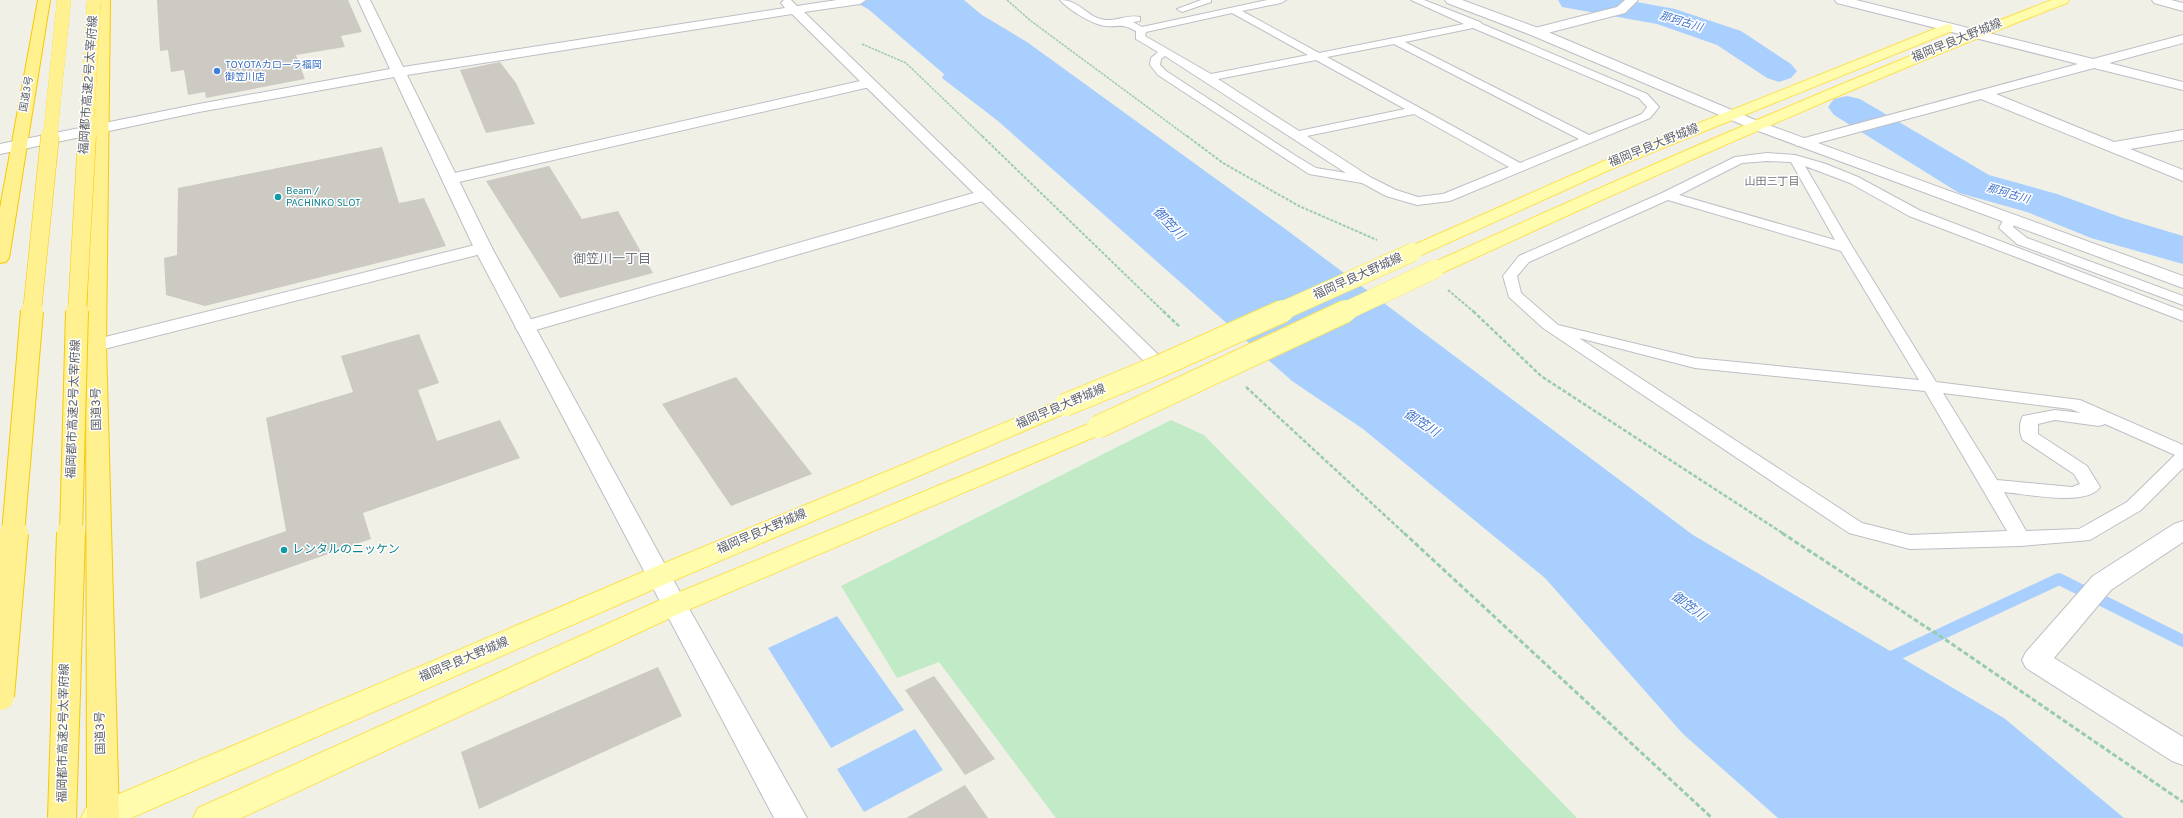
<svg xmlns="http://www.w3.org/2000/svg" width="2183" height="818" viewBox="0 0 2183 818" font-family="Overpass,'Noto Sans JP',sans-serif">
<rect width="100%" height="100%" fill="#f1f0e6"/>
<path fill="#c1eac6" d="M 1171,420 L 1204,435 L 1577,818 L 1056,818 L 939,662 L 897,678 L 841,586 Z"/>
<g fill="#a9cfff">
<path d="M 851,0 L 964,0 L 982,15 L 1027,42 L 1288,231 L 1693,535 L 2004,718 L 2124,818 L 1778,818 L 1683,734 L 1545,578 L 1363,429 L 1292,381 L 998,121 L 942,78 L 944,74 L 868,9 Z"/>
<path d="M 837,616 L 904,710 L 831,748 L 768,648 Z"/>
<path d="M 915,729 L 943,770 L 864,812 L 837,769 Z"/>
</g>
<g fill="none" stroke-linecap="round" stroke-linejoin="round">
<path stroke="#a9cfff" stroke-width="12" d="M 1885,660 L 2059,579 L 2183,641"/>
<g fill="#a9cfff" fill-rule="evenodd">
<path d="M 1558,0 L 1626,0 L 1675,9 L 1741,31 L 1791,64 L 1797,71 L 1791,78 L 1779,82 L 1767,78 L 1717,45 L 1657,24 L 1562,7 Z"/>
<path d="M 1847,96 L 1860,99 L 1989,175 L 2057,194 L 2123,218 L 2183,236 L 2183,264 L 2091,238 L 2027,212 L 1959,193 L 1834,115 L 1828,107 L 1834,99 Z"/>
</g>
</g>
<g fill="#cccac3">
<path d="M 157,0 L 348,0 L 362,32 L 341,36 L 345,47 L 296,55 L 305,79 L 206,98 L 205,92 L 188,95 L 184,70 L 171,72 L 168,50 L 160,51 Z"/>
<path d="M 500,62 L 516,83 L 535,124 L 486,133 L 460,70 Z"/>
<path d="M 382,147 L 399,203 L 424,198 L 446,246 L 205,306 L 166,295 L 164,258 L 177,255 L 178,188 Z"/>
<path d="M 549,166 L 582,219 L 618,211 L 653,273 L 560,298 L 486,181 Z"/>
<path d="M 419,334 L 439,383 L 418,390 L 437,441 L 500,420 L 520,458 L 363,513 L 371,539 L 200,599 L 196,562 L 286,531 L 266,418 L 353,392 L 341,356 Z"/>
<path d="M 736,377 L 812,474 L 731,506 L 662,404 Z"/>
<path d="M 658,667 L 682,716 L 479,809 L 461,752 Z"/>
<path d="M 934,676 L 995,759 L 965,775 L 905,690 Z"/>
<path d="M 965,785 L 988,818 L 906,818 Z"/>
</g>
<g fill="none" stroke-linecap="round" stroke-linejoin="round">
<g stroke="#bebfc6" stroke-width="2">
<g id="lane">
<path d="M 1060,0 C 1081,0 1088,19 1106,20 C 1117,21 1129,14 1140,17 L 1140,21 L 1133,22 L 1142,27 L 1267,0 L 1286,0 L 1281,3 L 1242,11 L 1319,53 L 1464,24 L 1411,0 L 1424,0 L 1480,22 L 1482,24 L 1647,94 L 1659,107 L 1650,118 L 1450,201 L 1417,205 L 1386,196 L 1362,183 L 1309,174 L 1158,75 L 1150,65 L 1151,58 L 1158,52 L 1136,39 L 1136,31 C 1119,23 1123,27 1106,26 C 1093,25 1069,10 1060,0 ZM 1232,13 L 1308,55 L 1211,74 L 1145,36 L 1146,32 ZM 1473,28 L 1639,98 L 1647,107 L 1642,114 L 1589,135 L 1405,42 ZM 1394,44 L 1579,139 L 1520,163 L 1327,57 ZM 1165,56 L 1346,173 L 1316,168 L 1296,156 L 1166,71 L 1160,65 L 1161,59 ZM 1316,60 L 1405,109 L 1299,131 L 1218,79 ZM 1414,114 L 1509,167 L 1443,194 L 1418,197 L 1396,190 L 1370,177 L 1307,136 Z"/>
<path d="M 1201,0 L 1211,0 L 1211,2 L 1182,12 L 1177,9 Z"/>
<path d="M 1767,153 L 1795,155 L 1826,164 L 1858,177 L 1919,210 L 2183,311 L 2183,321 L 2178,319 L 1909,216 L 1850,183 L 1805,166 L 1853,248 L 1936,382 L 2080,400 L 2183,445 L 2183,468 L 2141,510 L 2090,540 L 2021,546 L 1910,549 L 1849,533 L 1543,328 L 1509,297 L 1503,276 L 1519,256 L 1662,193 L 1735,157 ZM 1767,161 L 1791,162 L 1835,240 L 1679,195 L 1742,163 ZM 1668,200 L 1841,251 L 1919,380 L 1695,358 L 1558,325 L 1521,293 L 1517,276 L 1529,262 ZM 1579,338 L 1695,368 L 1925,391 L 2007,531 L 1910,535 L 1862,523 ZM 1943,393 L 2070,409 L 2081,413 L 2055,410 L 2023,416 C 2019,422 2019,434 2023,440 L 2074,474 L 2080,484 L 2072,487 L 1997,480 ZM 2055,420 L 2099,426 L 2105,424 L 2175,455 L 2127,502 L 2079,529 L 2026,531 L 2004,492 C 2026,494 2087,507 2100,487 L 2087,466 L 2038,434 L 2038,424 Z"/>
<path d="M 2011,214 L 2018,218 L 2013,227 L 2027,238 L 2183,296 L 2183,305 L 2017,244 L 1999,228 L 2006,215 Z"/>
</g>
</g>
<g stroke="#bebfc6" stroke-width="2">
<g id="street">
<path d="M 1625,0 L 1638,0 L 1625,13 L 1536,36 L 1530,32 L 1531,29 L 1617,7 Z"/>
<path d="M 1835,0 L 1856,0 L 2093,59 L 2183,35 L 2183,43 L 2109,63 L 2183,82 L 2183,90 L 2094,68 L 1996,94 L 2114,142 L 2183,130 L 2183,140 L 2130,149 L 2183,170 L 2183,181 L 1981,99 L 1807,146 L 1797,146 L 1794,143 L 1797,140 L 2078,64 L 1837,3 Z"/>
<path d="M 2152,0 L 2171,0 L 2183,3 L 2183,11 L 2154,3 Z"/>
<path d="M 869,79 L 876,83 L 874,86 L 450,184 L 444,182 L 442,179 L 444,176 L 450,174 Z"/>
<path d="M 984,190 L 990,191 L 992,195 L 990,199 L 532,331 L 525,333 L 518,331 L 515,327 L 518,323 Z"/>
<path d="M 483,243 L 489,244 L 492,248 L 489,252 L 96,351 L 89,349 L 86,345 L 89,341 Z"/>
<path d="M 2183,521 L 2183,542 L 2111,590 L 2054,658 L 2183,737 L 2183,765 L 2172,761 L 2026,668 L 2022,660 L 2026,652 L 2093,576 L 2174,524 Z"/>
</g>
</g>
<g stroke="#bcbec5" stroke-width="2">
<g id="secondary">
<path d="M 358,0 L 370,0 L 403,67 L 785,8 L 781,3 L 784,0 L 791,0 L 797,6 L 837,0 L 866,0 L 860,4 L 804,12 L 1170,366 L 1167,370 L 1160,372 L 1153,370 L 792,14 L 407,75 L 492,248 L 687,605 L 807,818 L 774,818 L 474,248 L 394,77 L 199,112 L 0,154 L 0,144 L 199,104 L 390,69 Z"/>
<path d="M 1445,0 L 1462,0 L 1541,29 L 1760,122 L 2183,276 L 2183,288 L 1750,128 L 1531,35 L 1447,3 Z"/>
</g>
</g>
<g stroke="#fce254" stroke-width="2">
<g id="primary">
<path d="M 2052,0 L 2069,0 L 2067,3 C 1855,85 1648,178 1442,273 L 1435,275 L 1428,273 L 1426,269 L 1428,265 C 1634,172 1841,81 2052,0 Z"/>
<path d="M 1947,24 L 1952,25 L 1953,28 L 1952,31 L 1616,167 L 1419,256 L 1413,257 L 1407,256 L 1404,252 L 1407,248 L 1604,161 Z"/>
<path d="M 1065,398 L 1073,400 L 1076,405 L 1073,410 L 668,583 L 131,818 L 81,818 L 86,808 L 650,569 Z"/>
<path d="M 1098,420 L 1106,422 L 1109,427 L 1106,432 L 683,612 L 241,818 L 193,818 L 198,808 L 665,598 Z"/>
</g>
</g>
<g stroke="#f8c900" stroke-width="2">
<g id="highway">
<path d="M 38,0 L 50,0 L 9,258 L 6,262 L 0,263 L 0,208 Z"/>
<path d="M 98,0 L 110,0 L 106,345 L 119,818 L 87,818 L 86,345 Z"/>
</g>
</g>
<g stroke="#99ccaf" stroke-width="1.5" stroke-dasharray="2.5 1" stroke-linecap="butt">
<path d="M 1007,0 L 1031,21 L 1188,137"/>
<path d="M 862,44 L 906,63 L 983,137"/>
</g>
<g stroke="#99ccaf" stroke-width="2" stroke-dasharray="3 1.5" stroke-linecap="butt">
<path d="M 982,136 L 1164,312"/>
<path d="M 1187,136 L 1223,163 L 1299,206 L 1377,240"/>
<path d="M 1448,290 L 1474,312"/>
</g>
<g stroke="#99ccaf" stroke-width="2.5" stroke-dasharray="4 2" stroke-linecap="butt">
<path d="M 1163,311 L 1180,327"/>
<path d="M 1473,311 L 1541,376 L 1784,534"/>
<path d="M 1246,387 L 1405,534"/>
</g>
<g stroke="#99ccaf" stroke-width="3" stroke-dasharray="5 2.5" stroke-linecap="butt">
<path d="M 1404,533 L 1712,818"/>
<path d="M 1782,533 L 1946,640 L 2183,802"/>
</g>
<use href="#lane" fill="#fff" fill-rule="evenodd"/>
<use href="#street" fill="#fff" fill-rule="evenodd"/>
<use href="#secondary" fill="#fff" fill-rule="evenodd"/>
<use href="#primary" fill="#fffcae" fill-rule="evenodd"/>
<use href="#highway" fill="#fff090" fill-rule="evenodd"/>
<g stroke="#fce254" stroke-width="19" stroke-linecap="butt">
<g id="primary-bridge-far1">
<path d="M 1280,312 L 1413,252"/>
<path d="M 1344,312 L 1435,269"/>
</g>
</g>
<g stroke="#fce254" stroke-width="24" stroke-linecap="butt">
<g id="primary-bridge">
<path d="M 1065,405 L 1160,366 L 1283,311"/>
<path d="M 1098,427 L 1346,311"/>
</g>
</g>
<g stroke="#f8c900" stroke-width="14" stroke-linecap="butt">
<g id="highway-bridge-far3">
<path d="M 50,137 L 64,0"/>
<path d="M 86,137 L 94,0"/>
</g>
</g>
<g stroke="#f8c900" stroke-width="19" stroke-linecap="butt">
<g id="highway-bridge-far2">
<path d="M 32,312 L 50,136"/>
<path d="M 77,312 L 87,136"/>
</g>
</g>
<g stroke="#f8c900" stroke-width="24" stroke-linecap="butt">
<g id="highway-bridge-far1">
<path d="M 13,534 L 32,311"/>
<path d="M 71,534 L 77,311"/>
</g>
</g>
<g stroke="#f8c900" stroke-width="30" stroke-linecap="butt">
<g id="highway-bridge">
<path d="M 0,696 L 14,533"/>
<path d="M 62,818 L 71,533"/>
</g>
</g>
<use href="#primary-bridge-far1" stroke="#fffcae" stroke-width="18"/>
<use href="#primary-bridge" stroke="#fffcae" stroke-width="22"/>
<use href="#highway-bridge-far3" stroke="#fff090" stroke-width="14"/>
<use href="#highway-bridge-far2" stroke="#fff090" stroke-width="18"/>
<use href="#highway-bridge-far1" stroke="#fff090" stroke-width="22"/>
<use href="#highway-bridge" stroke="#fff090" stroke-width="28"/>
</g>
<circle fill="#3f7fe0" stroke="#fff" stroke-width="1.5" cx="217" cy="71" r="4"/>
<g fill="#0f9aa8" stroke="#fff" stroke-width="1.5">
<circle cx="278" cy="197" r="4"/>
<circle cx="284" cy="550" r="4"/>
</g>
<g text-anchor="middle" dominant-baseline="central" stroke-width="3" stroke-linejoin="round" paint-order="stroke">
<g font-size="10" fill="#366cbe" stroke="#fff" text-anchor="start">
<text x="225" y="65">TOYOTAカローラ福岡<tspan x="225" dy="12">御笠川店</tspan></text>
</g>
<g font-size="10" fill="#5e6168" stroke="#fff">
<text transform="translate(27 94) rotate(-80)">国道3号</text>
</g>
<g font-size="10" fill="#0d838f" stroke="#fff" text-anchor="start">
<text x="286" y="191">Beam /<tspan x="286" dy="12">PACHINKO SLOT</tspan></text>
</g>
<g font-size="11" font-style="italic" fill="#4074ce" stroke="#fff">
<text transform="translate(1681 22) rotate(17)">那珂古川</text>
<text transform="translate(2008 194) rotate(16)">那珂古川</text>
</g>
<g font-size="11" fill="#6f737a" stroke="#fff">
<text x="1772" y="182">山田三丁目</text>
</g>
<g font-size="12" fill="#5e6168" stroke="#fff">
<text transform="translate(1957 41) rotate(-22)">福岡早良大野城線</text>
<text transform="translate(89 85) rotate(-86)">福岡都市高速2号太宰府線</text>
<text transform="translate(1654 146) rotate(-22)">福岡早良大野城線</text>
<text transform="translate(1358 277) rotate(-24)">福岡早良大野城線</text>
<text transform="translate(1061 407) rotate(-23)">福岡早良大野城線</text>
<text transform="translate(74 409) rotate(-88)">福岡都市高速2号太宰府線</text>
<text transform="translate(97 409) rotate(-91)">国道3号</text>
<text transform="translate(762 532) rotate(-23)">福岡早良大野城線</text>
<text transform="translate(464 660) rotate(-23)">福岡早良大野城線</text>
<text transform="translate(64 733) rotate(-89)">福岡都市高速2号太宰府線</text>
<text transform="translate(101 733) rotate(-91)">国道3号</text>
</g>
<g font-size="12" fill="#0d838f" stroke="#fff" text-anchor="start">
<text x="292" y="550">レンタルのニッケン</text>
</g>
<g font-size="13" font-style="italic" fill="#4074ce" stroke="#fff">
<text transform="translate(1168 224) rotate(46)">御笠川</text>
<text transform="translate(1421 424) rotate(33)">御笠川</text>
<text transform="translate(1688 607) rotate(37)">御笠川</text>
</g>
<g font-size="13" fill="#6f737a" stroke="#fff">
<text x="612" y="260">御笠川一丁目</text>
</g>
</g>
</svg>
